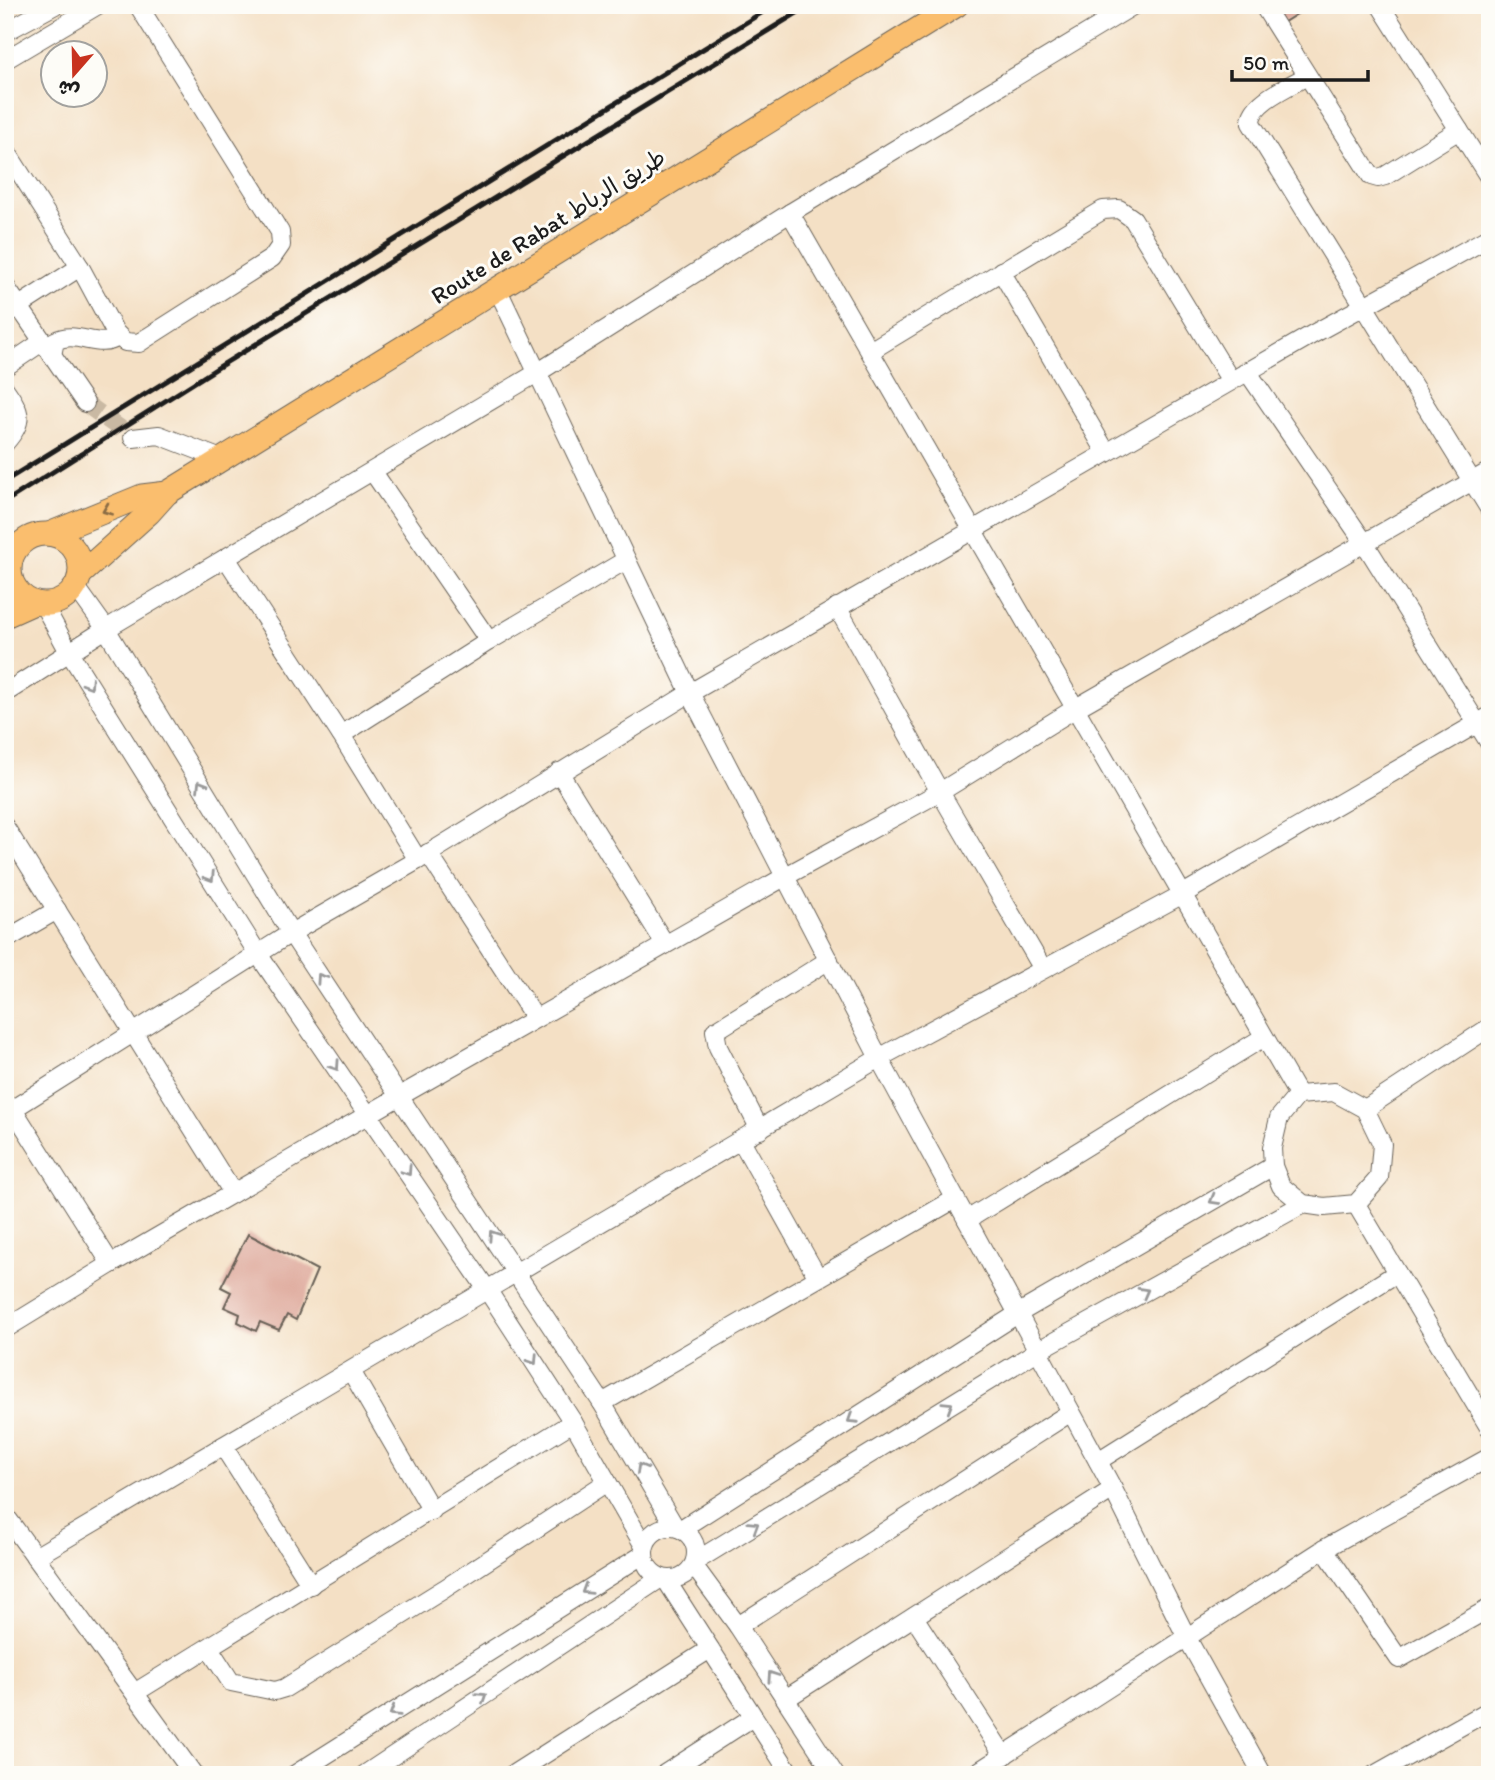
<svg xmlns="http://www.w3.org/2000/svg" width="1495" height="1780" viewBox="0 0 1495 1780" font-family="Itim,'Playpen Sans Arabic',sans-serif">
<rect width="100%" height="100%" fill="#fdfcf7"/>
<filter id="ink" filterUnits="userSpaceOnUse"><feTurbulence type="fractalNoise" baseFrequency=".0143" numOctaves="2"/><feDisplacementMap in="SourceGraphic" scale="14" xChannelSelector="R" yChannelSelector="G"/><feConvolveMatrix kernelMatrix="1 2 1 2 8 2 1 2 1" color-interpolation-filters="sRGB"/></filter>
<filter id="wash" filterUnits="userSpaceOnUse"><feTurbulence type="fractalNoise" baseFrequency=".00686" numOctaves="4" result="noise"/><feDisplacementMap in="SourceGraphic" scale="28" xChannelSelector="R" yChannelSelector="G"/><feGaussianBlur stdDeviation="1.57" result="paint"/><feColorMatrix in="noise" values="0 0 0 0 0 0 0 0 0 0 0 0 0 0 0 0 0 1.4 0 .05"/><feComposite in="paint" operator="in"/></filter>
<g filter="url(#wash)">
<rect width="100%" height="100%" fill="#f4e0c5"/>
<g id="blocks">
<g fill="#dda597">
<path d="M 1274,5 L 1311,5 L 1284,22 Z"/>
<path d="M 248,1234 L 317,1270 L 296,1320 L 287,1315 L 279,1330 L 260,1322 L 256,1331 L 238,1322 L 240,1314 L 224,1307 L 231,1292 L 221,1287 Z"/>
</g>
</g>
</g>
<g filter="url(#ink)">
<use href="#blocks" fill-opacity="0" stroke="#686157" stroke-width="2"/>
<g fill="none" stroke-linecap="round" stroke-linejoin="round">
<path stroke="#c9b9a3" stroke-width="18" stroke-dasharray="18 9" stroke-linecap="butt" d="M 85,403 L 133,438"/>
<g stroke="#686157" stroke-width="20">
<g id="minor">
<path d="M 1263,5 L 1371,176 L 1378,178 L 1385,176 L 1459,130"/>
<path d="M 1380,5 L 1490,179"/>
<path d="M 5,32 L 55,5"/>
<path d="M 5,60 L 98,5"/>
<path d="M 1307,76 C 1290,86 1250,102 1251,123 L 1490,510"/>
<path d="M 5,149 L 80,267 L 115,332 L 125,342 L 139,343 L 145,339 L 272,258 L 281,245 L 280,232 L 138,5"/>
<path d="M 790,213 L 1298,1095"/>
<path d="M 1001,271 L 1106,452"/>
<path d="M 5,286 L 85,403"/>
<path d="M 497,288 L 690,693 L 879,1058 L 1113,1489 L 1187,1638 L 1263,1775"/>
<path d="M 5,315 L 80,267"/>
<path d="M 870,351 L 1103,210 L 1119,209 L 1133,219 L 1231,381"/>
<path d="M 52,355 L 55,341 C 77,329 98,351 118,337"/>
<path d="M 5,367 L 42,342"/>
<path d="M 1247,371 L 1364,542 L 1490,744"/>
<path d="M 5,389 C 21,412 25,420 5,443"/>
<path d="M 133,438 L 159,435 L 221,459"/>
<path d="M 373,472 L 489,641"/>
<path d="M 226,558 L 341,735 L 418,860"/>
<path d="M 76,587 L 106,629 L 291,933 L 602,1403 L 675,1527"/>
<path d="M 43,604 L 69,652 L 258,954 L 488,1291 L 573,1422 L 644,1546"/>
<path d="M 837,607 L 940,792 L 1043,969"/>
<path d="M 5,693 L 106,629 L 537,373 L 790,213 L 1134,5"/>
<path d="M 341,735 L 489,641 L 626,560"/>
<path d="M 559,772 L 665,944"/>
<path d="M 5,827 L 233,1193"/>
<path d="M 428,853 L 535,1018"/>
<path d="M 5,940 L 57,910"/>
<path d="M 1334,1092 L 1365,1109 L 1382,1144 L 1379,1178 L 1356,1204 L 1324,1207 L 1303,1204 L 1281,1186 L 1273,1166 L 1272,1148 L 1279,1118 L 1298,1095 Z"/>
<path d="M 13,1109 L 111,1264"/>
<path d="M 1365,1109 L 1490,1027"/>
<path d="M 5,1114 L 291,933 L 418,860 L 690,693 L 1313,334 L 1490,237"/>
<path d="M 760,1130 L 718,1047 L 715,1031 L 829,960"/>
<path d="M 741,1140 L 818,1278"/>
<path d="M 1356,1204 L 1490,1429"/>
<path d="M 967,1220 L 1264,1037"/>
<path d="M 5,1329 L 111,1264 L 400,1096 L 786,876 L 940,792 L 1076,708 L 1490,471"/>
<path d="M 351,1371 L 432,1511"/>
<path d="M 602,1403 L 955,1199"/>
<path d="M 223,1446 L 311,1585"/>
<path d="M 1098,1461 L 1397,1273"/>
<path d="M 5,1515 L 194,1775"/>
<circle cx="670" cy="1553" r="26"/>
<path d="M 681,1529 L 1019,1313 L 1273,1166"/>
<path d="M 1324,1549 L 1399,1659 L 1490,1608"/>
<path d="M 35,1557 L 879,1058 L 1183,894 L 1490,716"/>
<path d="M 696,1561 L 1039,1350 L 1303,1204"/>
<path d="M 694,1566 L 738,1626 L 835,1775"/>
<path d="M 666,1580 L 791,1775"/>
<path d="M 914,1617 L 1004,1756"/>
<path d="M 738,1626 L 1071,1412"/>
<path d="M 209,1648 L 231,1682 L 275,1691 L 285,1688 L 444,1589 L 607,1482"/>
<path d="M 136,1692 L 573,1422"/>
<path d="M 787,1698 L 1113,1489"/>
<path d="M 294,1775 L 644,1554"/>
<path d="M 364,1775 L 661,1578"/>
<path d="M 512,1775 L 710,1649"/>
<path d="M 663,1775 L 753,1717"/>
<path d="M 973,1775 L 1324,1549 L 1490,1457"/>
<path d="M 1374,1775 L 1490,1710"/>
</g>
</g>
<g stroke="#686157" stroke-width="25">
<g id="major">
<circle cx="45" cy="569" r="35"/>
<path d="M 49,534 L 142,496 L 167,493"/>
<path d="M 81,574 L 149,513 L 167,493 L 957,5"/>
<path d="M 5,616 L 34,603"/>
</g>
</g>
<use href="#minor" stroke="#fff" stroke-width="18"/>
<use href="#major" stroke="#fabe6e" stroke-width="23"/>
<g stroke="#1c1c1c" stroke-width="5">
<path d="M 5,481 L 774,5"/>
<path d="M 5,502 L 222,365 L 810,5"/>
</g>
</g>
<defs><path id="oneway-chevron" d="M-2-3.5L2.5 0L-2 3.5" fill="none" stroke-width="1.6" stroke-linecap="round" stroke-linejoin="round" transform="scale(1.75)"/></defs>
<use stroke="#8b6d45" href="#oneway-chevron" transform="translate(107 510) rotate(158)"/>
<g stroke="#999">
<use href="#oneway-chevron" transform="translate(89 684) rotate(58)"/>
<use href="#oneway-chevron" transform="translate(201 785) rotate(-121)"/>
<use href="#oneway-chevron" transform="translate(210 877) rotate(58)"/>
<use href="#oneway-chevron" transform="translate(321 978) rotate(-124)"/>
<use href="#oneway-chevron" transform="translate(335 1066) rotate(56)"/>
<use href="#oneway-chevron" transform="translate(407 1171) rotate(56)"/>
<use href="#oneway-chevron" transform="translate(1214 1200) rotate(150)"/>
<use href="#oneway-chevron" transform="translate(493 1235) rotate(-124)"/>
<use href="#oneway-chevron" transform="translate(1144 1292) rotate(-29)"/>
<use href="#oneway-chevron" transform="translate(533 1360) rotate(57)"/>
<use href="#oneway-chevron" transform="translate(948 1406) rotate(-32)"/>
<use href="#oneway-chevron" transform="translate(852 1419) rotate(147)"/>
<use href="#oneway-chevron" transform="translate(641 1468) rotate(-120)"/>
<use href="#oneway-chevron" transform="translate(754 1526) rotate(-32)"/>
<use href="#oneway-chevron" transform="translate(586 1590) rotate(148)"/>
<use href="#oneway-chevron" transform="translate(772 1676) rotate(-124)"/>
<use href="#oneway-chevron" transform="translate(482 1697) rotate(-33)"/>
<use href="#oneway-chevron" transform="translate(394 1712) rotate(148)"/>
</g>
</g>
<g text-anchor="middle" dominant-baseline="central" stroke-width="6" stroke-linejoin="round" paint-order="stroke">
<g font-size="24" fill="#1c1c1c" stroke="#fdfcf7">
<text transform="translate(548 226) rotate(-32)">Route de Rabat طريق الرباط</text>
</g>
</g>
<rect width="1495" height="1780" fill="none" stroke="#fdfcf7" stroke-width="28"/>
<g transform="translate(74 74) rotate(200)"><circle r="33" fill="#fdfcf7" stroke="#a3a29f" stroke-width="2"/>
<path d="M0-5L12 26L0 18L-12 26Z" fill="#c8321e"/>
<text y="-10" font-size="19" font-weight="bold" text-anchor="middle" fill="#1c1c1c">ش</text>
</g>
<path d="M1232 70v10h136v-10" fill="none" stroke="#1c1c1c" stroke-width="3.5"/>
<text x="1243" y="70" font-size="21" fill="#1c1c1c" stroke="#fdfcf7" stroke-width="5" paint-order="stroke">50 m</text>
</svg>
